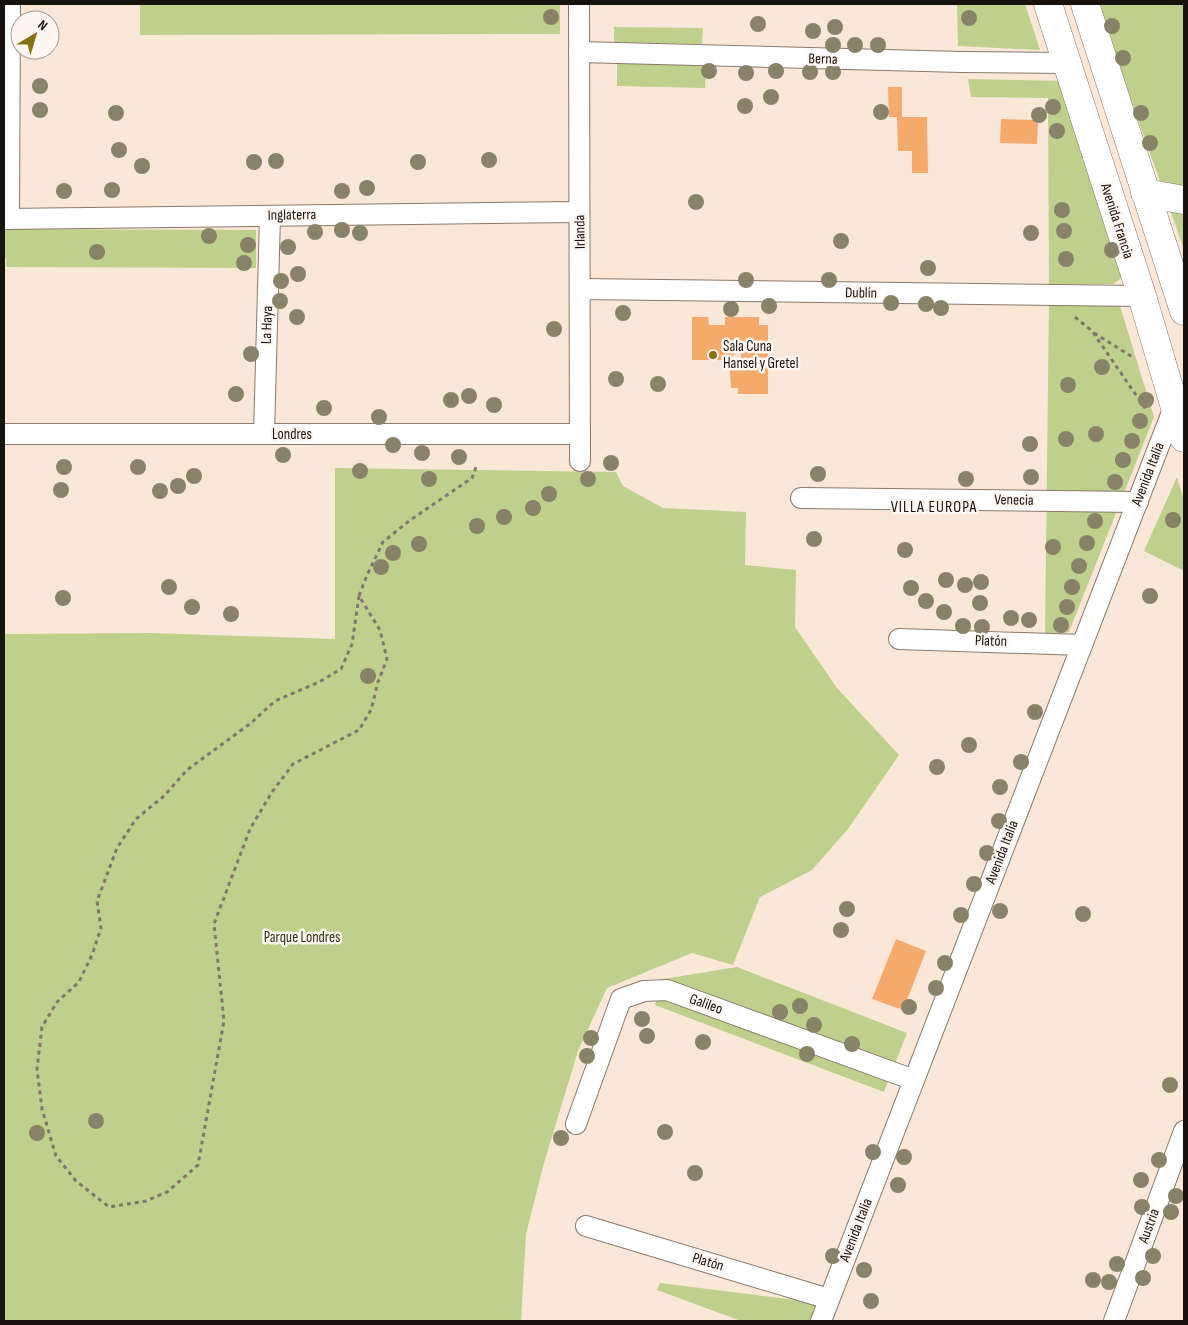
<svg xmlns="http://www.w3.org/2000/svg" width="1188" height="1325" viewBox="0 0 1188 1325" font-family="'Sofia Sans Condensed',sans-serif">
<rect width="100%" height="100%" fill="#fae7d8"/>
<g fill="#bed08b">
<path d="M 140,4 L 560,4 L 560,34 L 140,35 Z"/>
<path d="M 957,4 L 1025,4 L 1040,50 L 958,46 Z"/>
<path d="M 1097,4 L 1184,4 L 1184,249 Z"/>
<path d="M 614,27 L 703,28 L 702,44 L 614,42 Z"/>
<path d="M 617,62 L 706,64 L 705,88 L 617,86 Z"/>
<path d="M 968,79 L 1064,81 L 1123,277 L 1113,284 L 1049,284 L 1048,98 L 971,97 Z"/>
<path d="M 4,229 L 256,230 L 256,268 L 6,267 L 6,258 L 4,258 Z"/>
<path d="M 1049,301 L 1120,306 L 1154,417 L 1069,632 L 1045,635 Z"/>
<path d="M 335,468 L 616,472 L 623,486 L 663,508 L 746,512 L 745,565 L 796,570 L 795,627 L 837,688 L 899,755 L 848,829 L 812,870 L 760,897 L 733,965 L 692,953 L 607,988 L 578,1051 L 544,1163 L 526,1234 L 521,1321 L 4,1321 L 4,634 L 151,633 L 335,639 Z"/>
<path d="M 1177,477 L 1184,500 L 1184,571 L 1144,551 Z"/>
<path d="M 737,967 L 907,1033 L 884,1092 L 655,1005 L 663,979 Z"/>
<path d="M 660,1283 L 819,1303 L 812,1321 L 741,1321 L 657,1290 Z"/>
</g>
<g fill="#f4aa6c">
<path d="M 888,87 L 902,87 L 902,117 L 927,117 L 928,173 L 912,173 L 912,151 L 898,151 L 897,117 L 889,117 Z"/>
<path d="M 1001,119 L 1038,120 L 1037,144 L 1000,143 Z"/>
<path d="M 692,317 L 708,317 L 709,325 L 725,325 L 725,317 L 759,317 L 759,325 L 768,325 L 768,394 L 738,394 L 738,388 L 731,388 L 730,370 L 741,370 L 741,350 L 726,360 L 692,360 Z"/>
<path d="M 896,939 L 926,951 L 903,1010 L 872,999 Z"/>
</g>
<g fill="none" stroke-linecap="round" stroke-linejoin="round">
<g stroke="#8a796b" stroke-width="22">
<g id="street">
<path d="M 579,4 L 580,461"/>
<path d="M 579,52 L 962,62 L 1066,63"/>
<path d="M 4,219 L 579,212"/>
<path d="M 9,219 L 10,4"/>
<path d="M 581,289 L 1142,296"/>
<path d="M 4,434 L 580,434"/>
<path d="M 264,434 L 270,216"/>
<path d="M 801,498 L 1138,502"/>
<path d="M 899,639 L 1082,645"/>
<path d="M 576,1124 L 621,999 L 644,991 L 667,990 L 914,1080"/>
<path d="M 586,1226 L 829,1299"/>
<path d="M 821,1321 L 1174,407"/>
<path d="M 1114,1321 L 1184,1131"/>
</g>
</g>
<g stroke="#8a796b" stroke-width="29">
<g id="secondary">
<path d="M 1048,4 L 1142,296 L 1184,438"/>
<path d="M 1085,4 L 1184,311"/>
<path d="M 1145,193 L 1184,200"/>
</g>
</g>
<g stroke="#83776d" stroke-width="3" stroke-dasharray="4 4" stroke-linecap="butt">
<path d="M 1075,317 L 1092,331 L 1147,411"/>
<path d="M 1094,333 L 1134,358"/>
<path d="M 359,596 L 352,644 L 341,669 L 319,682 L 275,701 L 251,723 L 187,770 L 164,796 L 136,819 L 117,848 L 97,901 L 101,928 L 92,955 L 79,982 L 57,1002 L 42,1027 L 37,1069 L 42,1109 L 56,1156 L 76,1181 L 109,1207 L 146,1201 L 167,1192 L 198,1165 L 224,1021 L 214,924 L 250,829 L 272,792 L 293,764 L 359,730 L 371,710 L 378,682 L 387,659 L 380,630 L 359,596 L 367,575 L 383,542 L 409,521 L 472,478 L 477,464"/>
</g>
<use href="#street" stroke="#fff" stroke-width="20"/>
<use href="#secondary" stroke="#fff" stroke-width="28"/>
</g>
<g fill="#888368">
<circle cx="551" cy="17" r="8"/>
<circle cx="969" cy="18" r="8"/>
<circle cx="758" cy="24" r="8"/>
<circle cx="1112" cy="26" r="8"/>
<circle cx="835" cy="27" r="8"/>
<circle cx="813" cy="31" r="8"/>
<circle cx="833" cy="45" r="8"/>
<circle cx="855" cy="45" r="8"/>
<circle cx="878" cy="45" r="8"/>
<circle cx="1123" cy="58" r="8"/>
<circle cx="709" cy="71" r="8"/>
<circle cx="776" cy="71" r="8"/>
<circle cx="810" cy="72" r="8"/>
<circle cx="833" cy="72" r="8"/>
<circle cx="746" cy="73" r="8"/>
<circle cx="40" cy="86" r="8"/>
<circle cx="771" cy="97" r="8"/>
<circle cx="745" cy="106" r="8"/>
<circle cx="1053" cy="107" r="8"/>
<circle cx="40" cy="110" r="8"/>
<circle cx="881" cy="112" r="8"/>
<circle cx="116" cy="113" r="8"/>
<circle cx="1141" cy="113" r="8"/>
<circle cx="1039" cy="115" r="8"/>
<circle cx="1057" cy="131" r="8"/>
<circle cx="1150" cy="143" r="8"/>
<circle cx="119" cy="150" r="8"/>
<circle cx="489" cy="160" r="8"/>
<circle cx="276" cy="161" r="8"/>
<circle cx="254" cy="162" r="8"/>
<circle cx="418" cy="162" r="8"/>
<circle cx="142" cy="166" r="8"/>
<circle cx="367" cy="188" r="8"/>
<circle cx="112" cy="190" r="8"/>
<circle cx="64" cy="191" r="8"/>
<circle cx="342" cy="191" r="8"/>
<circle cx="696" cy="202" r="8"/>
<circle cx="1062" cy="210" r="8"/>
<circle cx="342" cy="230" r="8"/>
<circle cx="1064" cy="231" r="8"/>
<circle cx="315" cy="232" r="8"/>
<circle cx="360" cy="233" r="8"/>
<circle cx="1031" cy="233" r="8"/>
<circle cx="209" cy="236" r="8"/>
<circle cx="841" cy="241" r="8"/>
<circle cx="248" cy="245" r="8"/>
<circle cx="288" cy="247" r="8"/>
<circle cx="1112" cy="250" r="8"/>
<circle cx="97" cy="252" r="8"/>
<circle cx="1066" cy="259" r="8"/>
<circle cx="244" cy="263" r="8"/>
<circle cx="928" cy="268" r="8"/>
<circle cx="298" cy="274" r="8"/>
<circle cx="746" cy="280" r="8"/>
<circle cx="829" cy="280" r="8"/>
<circle cx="281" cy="281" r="8"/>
<circle cx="280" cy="301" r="8"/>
<circle cx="891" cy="303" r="8"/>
<circle cx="926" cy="304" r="8"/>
<circle cx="769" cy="306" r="8"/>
<circle cx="941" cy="308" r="8"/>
<circle cx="731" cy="309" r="8"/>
<circle cx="623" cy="313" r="8"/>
<circle cx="297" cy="317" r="8"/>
<circle cx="554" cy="329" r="8"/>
<circle cx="251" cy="354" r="8"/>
<circle cx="1102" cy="367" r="8"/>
<circle cx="616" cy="379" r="8"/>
<circle cx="658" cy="384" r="8"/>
<circle cx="1068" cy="385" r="8"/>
<circle cx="236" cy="394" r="8"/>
<circle cx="469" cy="396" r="8"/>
<circle cx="451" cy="400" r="8"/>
<circle cx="1146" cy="400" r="8"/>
<circle cx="494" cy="405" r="8"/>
<circle cx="324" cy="408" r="8"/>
<circle cx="379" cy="417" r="8"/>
<circle cx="1140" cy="421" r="8"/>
<circle cx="1096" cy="434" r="8"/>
<circle cx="1066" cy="439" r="8"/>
<circle cx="1132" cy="441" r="8"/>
<circle cx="1030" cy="444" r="8"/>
<circle cx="393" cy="445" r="8"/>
<circle cx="422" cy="453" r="8"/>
<circle cx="283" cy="455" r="8"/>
<circle cx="459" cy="457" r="8"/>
<circle cx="1123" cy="460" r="8"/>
<circle cx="611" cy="463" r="8"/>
<circle cx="64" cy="467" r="8"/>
<circle cx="138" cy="467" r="8"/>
<circle cx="360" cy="471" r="8"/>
<circle cx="818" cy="474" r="8"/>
<circle cx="194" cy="476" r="8"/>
<circle cx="1031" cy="477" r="8"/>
<circle cx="429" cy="479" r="8"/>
<circle cx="588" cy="479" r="8"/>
<circle cx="966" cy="479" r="8"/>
<circle cx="1115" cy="482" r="8"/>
<circle cx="178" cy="486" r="8"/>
<circle cx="61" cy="490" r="8"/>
<circle cx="160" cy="491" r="8"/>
<circle cx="549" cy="494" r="8"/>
<circle cx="533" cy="508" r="8"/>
<circle cx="504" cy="517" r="8"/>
<circle cx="1173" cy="520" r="8"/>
<circle cx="1095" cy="521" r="8"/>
<circle cx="477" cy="526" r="8"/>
<circle cx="814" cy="539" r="8"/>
<circle cx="1087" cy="543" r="8"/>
<circle cx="419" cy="544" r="8"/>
<circle cx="1053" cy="547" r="8"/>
<circle cx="905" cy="550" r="8"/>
<circle cx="393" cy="553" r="8"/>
<circle cx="1079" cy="566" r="8"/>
<circle cx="381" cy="567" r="8"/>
<circle cx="946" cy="580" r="8"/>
<circle cx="981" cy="582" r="8"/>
<circle cx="965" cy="585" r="8"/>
<circle cx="169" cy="587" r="8"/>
<circle cx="1072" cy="587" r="8"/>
<circle cx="911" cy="588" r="8"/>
<circle cx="1150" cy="596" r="8"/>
<circle cx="63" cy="598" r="8"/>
<circle cx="926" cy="601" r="8"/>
<circle cx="980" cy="603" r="8"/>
<circle cx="192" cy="607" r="8"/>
<circle cx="1067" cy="607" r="8"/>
<circle cx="944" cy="612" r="8"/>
<circle cx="231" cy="614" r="8"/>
<circle cx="1011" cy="618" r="8"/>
<circle cx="1029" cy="620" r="8"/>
<circle cx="1061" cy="625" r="8"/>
<circle cx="963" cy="626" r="8"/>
<circle cx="982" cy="627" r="8"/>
<circle cx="368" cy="676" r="8"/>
<circle cx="1035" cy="712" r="8"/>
<circle cx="969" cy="745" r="8"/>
<circle cx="1021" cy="762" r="8"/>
<circle cx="937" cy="767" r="8"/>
<circle cx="1000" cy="787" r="8"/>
<circle cx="999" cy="821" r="8"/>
<circle cx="987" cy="853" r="8"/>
<circle cx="974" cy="884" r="8"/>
<circle cx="847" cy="909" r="8"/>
<circle cx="1000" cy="911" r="8"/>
<circle cx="1083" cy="914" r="8"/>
<circle cx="961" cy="915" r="8"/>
<circle cx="841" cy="930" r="8"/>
<circle cx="945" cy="963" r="8"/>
<circle cx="936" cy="988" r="8"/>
<circle cx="800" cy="1006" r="8"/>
<circle cx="909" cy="1007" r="8"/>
<circle cx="780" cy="1012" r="8"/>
<circle cx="642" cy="1019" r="8"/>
<circle cx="814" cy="1025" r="8"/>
<circle cx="647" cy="1036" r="8"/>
<circle cx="591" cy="1038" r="8"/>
<circle cx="703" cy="1042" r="8"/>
<circle cx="852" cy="1044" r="8"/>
<circle cx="807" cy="1054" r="8"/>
<circle cx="587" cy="1056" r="8"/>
<circle cx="1170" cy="1085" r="8"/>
<circle cx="96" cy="1121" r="8"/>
<circle cx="665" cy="1132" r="8"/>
<circle cx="37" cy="1133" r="8"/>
<circle cx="561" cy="1138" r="8"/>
<circle cx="873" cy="1152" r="8"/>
<circle cx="904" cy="1157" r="8"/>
<circle cx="1159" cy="1160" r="8"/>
<circle cx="695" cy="1173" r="8"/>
<circle cx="1141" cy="1180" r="8"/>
<circle cx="898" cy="1185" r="8"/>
<circle cx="1176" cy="1196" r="8"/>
<circle cx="1142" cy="1207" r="8"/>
<circle cx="1171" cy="1212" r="8"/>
<circle cx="833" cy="1256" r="8"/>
<circle cx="1153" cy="1256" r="8"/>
<circle cx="1117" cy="1264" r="8"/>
<circle cx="864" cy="1270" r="8"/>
<circle cx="1143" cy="1278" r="8"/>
<circle cx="1093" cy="1280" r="8"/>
<circle cx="1109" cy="1282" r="8"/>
<circle cx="871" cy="1301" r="8"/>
</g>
<circle fill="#887011" stroke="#fef7f1" stroke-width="2" cx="713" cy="355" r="5"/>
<g text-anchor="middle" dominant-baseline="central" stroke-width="5" stroke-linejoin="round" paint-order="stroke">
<g font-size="15" fill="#18120d" stroke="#fef7f1">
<text transform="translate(823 59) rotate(1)">Berna</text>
<text transform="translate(292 215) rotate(-1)">Inglaterra</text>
<text transform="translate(1117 221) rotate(72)">Avenida Francia</text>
<text transform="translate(580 232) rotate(-91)">Irlanda</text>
<text transform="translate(861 293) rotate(1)">Dublín</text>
<text transform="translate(267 325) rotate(-88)">La Haya</text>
<text x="292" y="434">Londres</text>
<text transform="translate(1148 474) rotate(-69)">Avenida Italia</text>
<text transform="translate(1014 500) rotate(1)">Venecia</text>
<text transform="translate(991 641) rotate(2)">Platón</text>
<text transform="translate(1002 852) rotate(-69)">Avenida Italia</text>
<text transform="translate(706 1004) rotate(20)">Galileo</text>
<text transform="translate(1149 1226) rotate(-70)">Austria</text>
<text transform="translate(856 1230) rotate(-69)">Avenida Italia</text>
<text transform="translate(708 1262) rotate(17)">Platón</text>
</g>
<g font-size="15" fill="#18120d" stroke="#fef7f1" text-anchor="start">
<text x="723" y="346">Sala Cuna<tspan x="723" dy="17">Hansel y Gretel</tspan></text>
</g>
<g font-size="15" fill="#2a320c" stroke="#fef7f1">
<text x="302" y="937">Parque Londres</text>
</g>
<g font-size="16" letter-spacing="1" fill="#18120d" stroke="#fef7f1">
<text x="934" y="507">VILLA EUROPA</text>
</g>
</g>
<rect width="1188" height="1325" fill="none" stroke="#18120d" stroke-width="10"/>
<g transform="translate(35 35) rotate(38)"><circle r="24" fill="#fef7f1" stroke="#a29b96"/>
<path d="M0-4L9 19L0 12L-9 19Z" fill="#887011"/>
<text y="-8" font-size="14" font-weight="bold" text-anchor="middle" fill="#18120d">N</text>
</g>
</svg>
